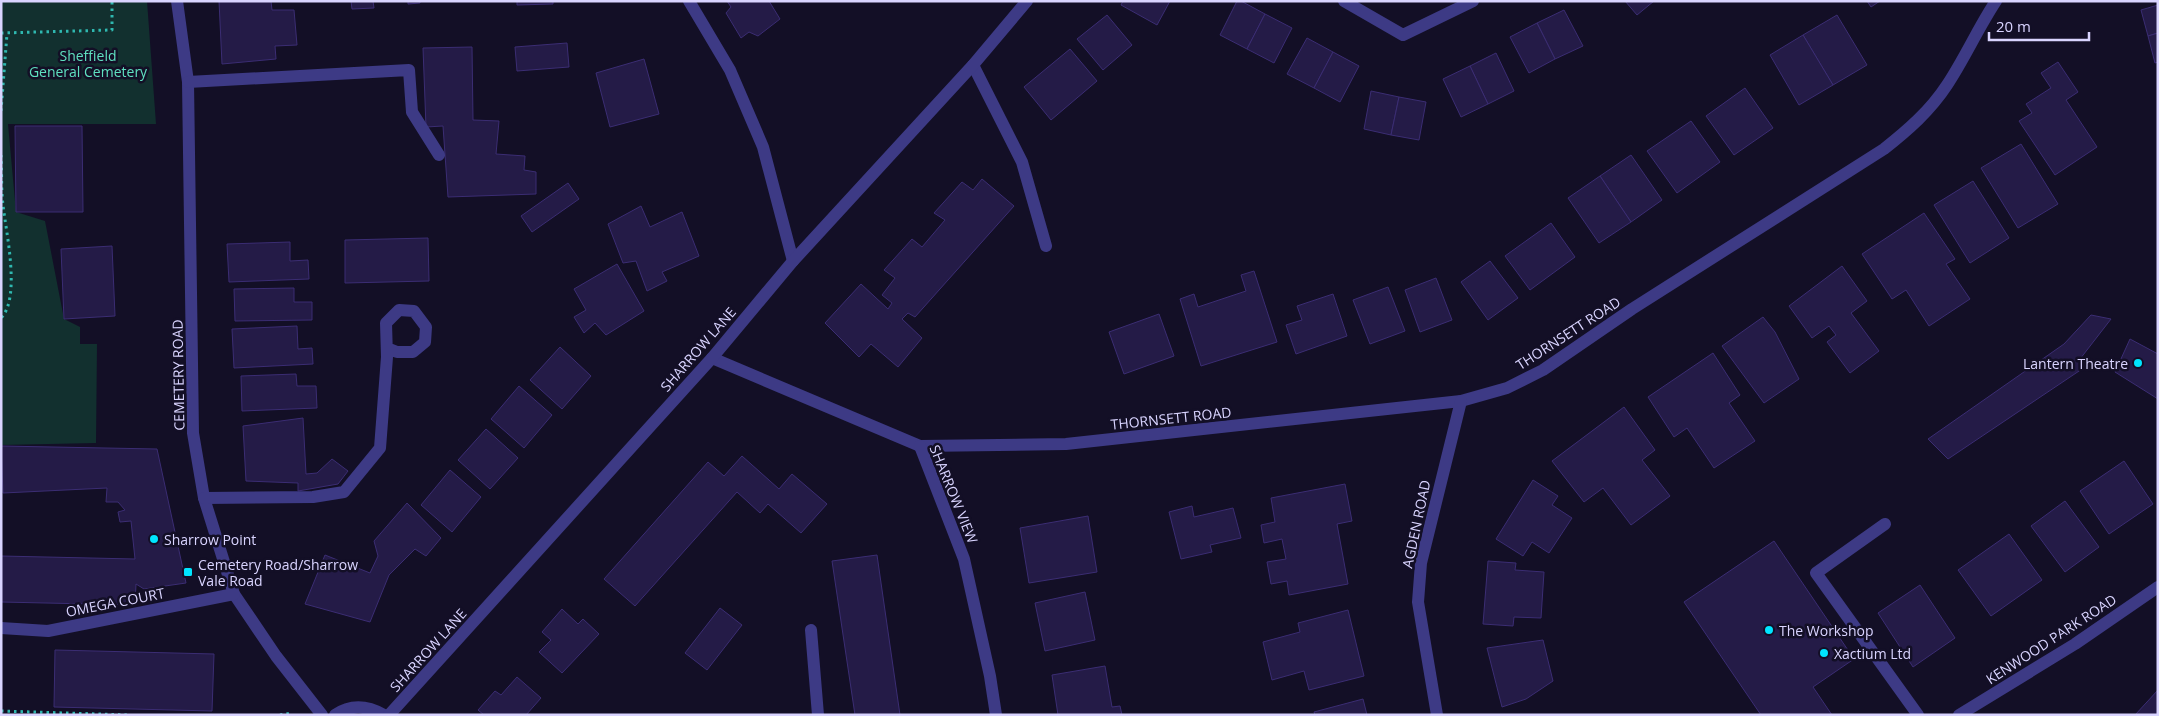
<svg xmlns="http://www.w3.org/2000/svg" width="2159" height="716" viewBox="0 0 2159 716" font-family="'Open Sans',sans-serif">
<rect width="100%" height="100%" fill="#130f26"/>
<path fill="#12302f" d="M 1,1 L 147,1 L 156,124 L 8,124 L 16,212 L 45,221 L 64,319 L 80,327 L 80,344 L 97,344 L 96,443 L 1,445 Z"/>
<g fill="#241b47" stroke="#3b2d73">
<path d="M 219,1 L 271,1 L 272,10 L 294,10 L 297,45 L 275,46 L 276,59 L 222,64 Z"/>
<path d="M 351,1 L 373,1 L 374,8 L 352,9 Z"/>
<path d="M 408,1 L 420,1 L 420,3 L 408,4 Z"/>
<path d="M 517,1 L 553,1 L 553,4 L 517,5 Z"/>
<path d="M 727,1 L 769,1 L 780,19 L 758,36 L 749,32 L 741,38 L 726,13 L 731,7 Z"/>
<path d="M 1123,1 L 1170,1 L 1157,25 L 1121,5 Z"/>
<path d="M 1237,1 L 1241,1 L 1265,14 L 1247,49 L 1220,35 Z"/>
<path d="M 1625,1 L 1654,1 L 1637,15 Z"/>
<path d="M 1867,1 L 1880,1 L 1871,7 Z"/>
<path d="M 2158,5 L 2158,33 L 2148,36 L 2141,10 Z"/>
<path d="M 1564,10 L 1583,46 L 1555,59 L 1537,23 Z"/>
<path d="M 1265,14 L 1292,28 L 1274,63 L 1247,49 Z"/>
<path d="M 1107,15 L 1132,45 L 1103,70 L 1077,39 Z"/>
<path d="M 1837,15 L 1867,65 L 1833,85 L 1803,35 Z"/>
<path d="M 1537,23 L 1555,59 L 1529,73 L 1510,37 Z"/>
<path d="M 2158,33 L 2158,62 L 2155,63 L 2148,36 Z"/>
<path d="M 1803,35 L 1833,85 L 1799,105 L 1770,55 Z"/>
<path d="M 1307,38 L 1333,52 L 1314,88 L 1287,74 Z"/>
<path d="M 567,43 L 569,67 L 517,71 L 515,47 Z"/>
<path d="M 472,47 L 473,120 L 499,121 L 496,154 L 525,156 L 524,170 L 536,172 L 536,194 L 448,197 L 443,126 L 426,127 L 423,48 Z"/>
<path d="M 1070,49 L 1097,81 L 1051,120 L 1024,87 Z"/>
<path d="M 1333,52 L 1359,66 L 1340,102 L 1314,88 Z"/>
<path d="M 1496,53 L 1514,91 L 1488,104 L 1470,66 Z"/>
<path d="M 644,59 L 659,114 L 610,127 L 596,73 Z"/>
<path d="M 2058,62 L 2078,92 L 2066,100 L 2097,147 L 2055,175 L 2019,121 L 2032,113 L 2026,104 L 2051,88 L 2041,73 Z"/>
<path d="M 1470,66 L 1488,104 L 1461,117 L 1443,79 Z"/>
<path d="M 1745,88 L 1773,128 L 1734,155 L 1706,116 Z"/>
<path d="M 1371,91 L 1399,97 L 1391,135 L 1364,129 Z"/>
<path d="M 1399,97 L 1426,102 L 1419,140 L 1391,135 Z"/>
<path d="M 1691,121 L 1720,162 L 1677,193 L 1647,151 Z"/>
<path d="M 15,126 L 82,126 L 83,212 L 16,212 Z"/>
<path d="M 2021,144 L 2058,204 L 2018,228 L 1981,168 Z"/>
<path d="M 1631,155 L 1662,200 L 1631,222 L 1600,176 Z"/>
<path d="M 1600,176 L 1631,222 L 1599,243 L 1568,198 Z"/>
<path d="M 982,179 L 1014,206 L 915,317 L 908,313 L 902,319 L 922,338 L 898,367 L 871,344 L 859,357 L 825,323 L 861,284 L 888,309 L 892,303 L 882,295 L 895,278 L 884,270 L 912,239 L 922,247 L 945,220 L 934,213 L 962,182 L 973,190 Z"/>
<path d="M 1973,181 L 2009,238 L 1970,263 L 1934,205 Z"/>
<path d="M 568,183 L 579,199 L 532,232 L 521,216 Z"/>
<path d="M 641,206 L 650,227 L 682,212 L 699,256 L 662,272 L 667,281 L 647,291 L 636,261 L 623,263 L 608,224 Z"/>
<path d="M 1924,213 L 1955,259 L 1946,264 L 1970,299 L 1929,326 L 1906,290 L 1892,299 L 1862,254 Z"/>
<path d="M 1551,223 L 1575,257 L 1530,290 L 1505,256 Z"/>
<path d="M 428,238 L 429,281 L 345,283 L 345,240 Z"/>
<path d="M 290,242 L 290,261 L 308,260 L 309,279 L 229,282 L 227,244 Z"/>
<path d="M 112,246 L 115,316 L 64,319 L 61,249 Z"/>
<path d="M 1490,261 L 1518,298 L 1488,320 L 1461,282 Z"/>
<path d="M 617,264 L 644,311 L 606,335 L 595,323 L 584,333 L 574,317 L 586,310 L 574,289 Z"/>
<path d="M 1842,266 L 1867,301 L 1851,313 L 1879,351 L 1850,373 L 1827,342 L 1836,335 L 1829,326 L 1812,338 L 1789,306 Z"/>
<path d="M 1254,271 L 1277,342 L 1201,366 L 1180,299 L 1194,294 L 1198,307 L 1246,291 L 1241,275 Z"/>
<path d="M 1436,278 L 1452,320 L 1420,332 L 1405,290 Z"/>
<path d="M 1388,287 L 1405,331 L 1370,344 L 1353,300 Z"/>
<path d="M 294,288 L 294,302 L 312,302 L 312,320 L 235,321 L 234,289 Z"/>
<path d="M 1333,294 L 1347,336 L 1296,354 L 1286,325 L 1302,320 L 1297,306 Z"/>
<path d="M 1159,314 L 1174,356 L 1124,374 L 1109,332 Z"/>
<path d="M 2091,315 L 2111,319 L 2080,359 L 2085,367 L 1948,459 L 1928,439 L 2064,344 Z"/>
<path d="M 1763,317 L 1775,332 L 1799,379 L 1764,403 L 1722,346 Z"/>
<path d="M 297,326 L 298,349 L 312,348 L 313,364 L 234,368 L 232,329 Z"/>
<path d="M 2130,339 L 2158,354 L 2158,399 L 2115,372 Z"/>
<path d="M 560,347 L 591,376 L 562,409 L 530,380 Z"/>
<path d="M 1713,353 L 1740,395 L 1729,403 L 1755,441 L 1714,468 L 1687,428 L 1674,437 L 1648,397 Z"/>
<path d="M 296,374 L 297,386 L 316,386 L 317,408 L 242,411 L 241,376 Z"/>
<path d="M 519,386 L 552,415 L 524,448 L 491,419 Z"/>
<path d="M 1624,407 L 1655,450 L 1642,460 L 1670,496 L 1631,525 L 1603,488 L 1584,502 L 1552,461 Z"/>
<path d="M 303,418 L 306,474 L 317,473 L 332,459 L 348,471 L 338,484 L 298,491 L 298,483 L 246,481 L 243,426 Z"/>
<path d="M 486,429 L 518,458 L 490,489 L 458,460 Z"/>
<path d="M 1,446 L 157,449 L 186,583 L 144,589 L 136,584 L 135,605 L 1,602 L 1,556 L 135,559 L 131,521 L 120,522 L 118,512 L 125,510 L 118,502 L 106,502 L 107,488 L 3,493 Z"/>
<path d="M 742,456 L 779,489 L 792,474 L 827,504 L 801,533 L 768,504 L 760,513 L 737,492 L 635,606 L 604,579 L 708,462 L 724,476 Z"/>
<path d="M 2124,461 L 2153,504 L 2109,534 L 2080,491 Z"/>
<path d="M 450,470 L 481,497 L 452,532 L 421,505 Z"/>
<path d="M 1533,480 L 1558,496 L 1552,505 L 1572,518 L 1549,553 L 1532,542 L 1523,556 L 1496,539 Z"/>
<path d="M 1345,484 L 1352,521 L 1337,524 L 1348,584 L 1289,595 L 1287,581 L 1271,584 L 1267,562 L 1286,559 L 1282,539 L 1264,543 L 1261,525 L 1275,522 L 1271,498 Z"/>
<path d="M 2065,501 L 2099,547 L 2065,572 L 2031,526 Z"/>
<path d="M 407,503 L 441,538 L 426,556 L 415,549 L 389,575 L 370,622 L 305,604 L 325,555 L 370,573 L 378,556 L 374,541 Z"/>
<path d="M 1192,506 L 1194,517 L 1233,508 L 1241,538 L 1210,545 L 1212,552 L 1181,559 L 1169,512 Z"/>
<path d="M 1088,516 L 1097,572 L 1029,583 L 1020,528 Z"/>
<path d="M 2009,534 L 2042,580 L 1991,616 L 1958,570 Z"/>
<path d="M 1774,541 L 1854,659 L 1813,687 L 1832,715 L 1761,715 L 1684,602 Z"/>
<path d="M 877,555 L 900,715 L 855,715 L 832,561 Z"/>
<path d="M 1488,561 L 1516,563 L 1515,570 L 1544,572 L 1541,618 L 1514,617 L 1513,626 L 1483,624 Z"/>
<path d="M 1920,585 L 1955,638 L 1913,667 L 1878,613 Z"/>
<path d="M 1085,592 L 1095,640 L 1045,651 L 1035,603 Z"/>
<path d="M 720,608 L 742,625 L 707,670 L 685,653 Z"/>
<path d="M 562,609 L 578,624 L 583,619 L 599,634 L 562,673 L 539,652 L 551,640 L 542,632 Z"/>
<path d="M 1348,610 L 1364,676 L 1309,690 L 1304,671 L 1272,680 L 1263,642 L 1300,632 L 1298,623 Z"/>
<path d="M 1543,640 L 1553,681 L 1526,699 L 1502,707 L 1487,648 Z"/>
<path d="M 55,650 L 214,654 L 212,711 L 54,707 Z"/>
<path d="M 1105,666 L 1112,707 L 1120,706 L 1122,715 L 1058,715 L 1052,675 Z"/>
<path d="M 517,677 L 541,698 L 526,715 L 484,715 L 478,710 L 495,691 L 501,695 Z"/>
<path d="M 2158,690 L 2158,715 L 2135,715 Z"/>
<path d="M 1363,699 L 1367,715 L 1315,715 L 1314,712 Z"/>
</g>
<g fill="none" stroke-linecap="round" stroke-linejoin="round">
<g stroke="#2fb8b0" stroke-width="3" stroke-dasharray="2.5 4" stroke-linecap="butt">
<path d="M 1,33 L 112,30 L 112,1"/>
<path d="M 1,111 L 7,34"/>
<path d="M 1,155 C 2,171 1,189 3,205 C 6,232 21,298 1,318"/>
<path d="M 1,711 L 131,715"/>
<path d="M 280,715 L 292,713"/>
</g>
<g stroke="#3d3a85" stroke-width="12">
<path d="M 177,1 L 188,82 L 193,433 L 204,498 L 234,594 L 276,656 L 322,715"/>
<path d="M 689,1 L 730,70 L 763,147 L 793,261"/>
<path d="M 1344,1 L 1403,35 L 1473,1"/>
<path d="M 973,65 L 1022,162 L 1046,246"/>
<path d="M 188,82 L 409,70 L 412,112 L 439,155"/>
<path d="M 712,358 L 920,446 L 1066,444 L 1461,401 L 1507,388 L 1543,370 L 1632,309 L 1884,149 C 1908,130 1930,111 1947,85 C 1965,58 1978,28 1996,1"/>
<path d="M 920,446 L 964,559 L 990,676 L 996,715"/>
<path d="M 204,498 L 313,497 L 344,492 L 380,448 L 387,357 L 386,323 L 399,310 L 414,311 L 426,327 L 425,342 L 413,352 L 397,352 L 387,348"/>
<path d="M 1885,524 L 1816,573 L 1918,715"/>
<path d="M 1,628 L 48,631 L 234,594"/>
<path d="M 811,630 L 818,715"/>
<path d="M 335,715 C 351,704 368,706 384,715"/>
<path d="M 389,715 L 712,358 L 793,261 L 973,65 L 1027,1"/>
<path d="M 1437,715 L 1418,602 L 1421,563 L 1461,401"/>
<path d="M 1959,715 L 2075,644 L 2158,587"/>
</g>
</g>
<g fill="#00e5ff" stroke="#130f26" stroke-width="2">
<circle cx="2138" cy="363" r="5"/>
<circle cx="154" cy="539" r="5"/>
<rect x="183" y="567" width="10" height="10" rx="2.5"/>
<circle cx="1769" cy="630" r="5"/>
<circle cx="1824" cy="653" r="5"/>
</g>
<g text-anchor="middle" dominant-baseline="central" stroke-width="5" stroke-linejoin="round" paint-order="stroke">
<g font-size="14" fill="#5fe0c0" stroke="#130f26">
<text x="88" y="55">Sheffield<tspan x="88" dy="16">General Cemetery</tspan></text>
</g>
<g font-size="14" fill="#d9d4ff" stroke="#130f26">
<text transform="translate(1568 333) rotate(-33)">THORNSETT ROAD</text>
<text transform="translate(698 349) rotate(-49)">SHARROW LANE</text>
<text transform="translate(178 375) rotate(-91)">CEMETERY ROAD</text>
<text transform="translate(1171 418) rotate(-6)">THORNSETT ROAD</text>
<text transform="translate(954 494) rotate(68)">SHARROW VIEW</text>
<text transform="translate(1416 524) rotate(-78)">AGDEN ROAD</text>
<text transform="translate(115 602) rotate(-11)">OMEGA COURT</text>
<text transform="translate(2051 639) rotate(-33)">KENWOOD PARK ROAD</text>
<text transform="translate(428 650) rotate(-48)">SHARROW LANE</text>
</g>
<g font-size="14" fill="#d9d4ff" stroke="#130f26" text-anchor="start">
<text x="2128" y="363" text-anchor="end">Lantern Theatre</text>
<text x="164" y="539">Sharrow Point</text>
<text x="198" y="564">Cemetery Road/Sharrow<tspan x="198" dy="16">Vale Road</tspan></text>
<text x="1779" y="630">The Workshop</text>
<text x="1834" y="653">Xactium Ltd</text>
</g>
</g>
<rect width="2159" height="716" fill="none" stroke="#d9d4ff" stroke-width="5"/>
<path d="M1989 32v8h100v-8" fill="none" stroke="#d9d4ff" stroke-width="2.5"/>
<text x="1996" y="32" font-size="15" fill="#d9d4ff" stroke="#130f26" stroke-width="4" paint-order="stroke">20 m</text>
</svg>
